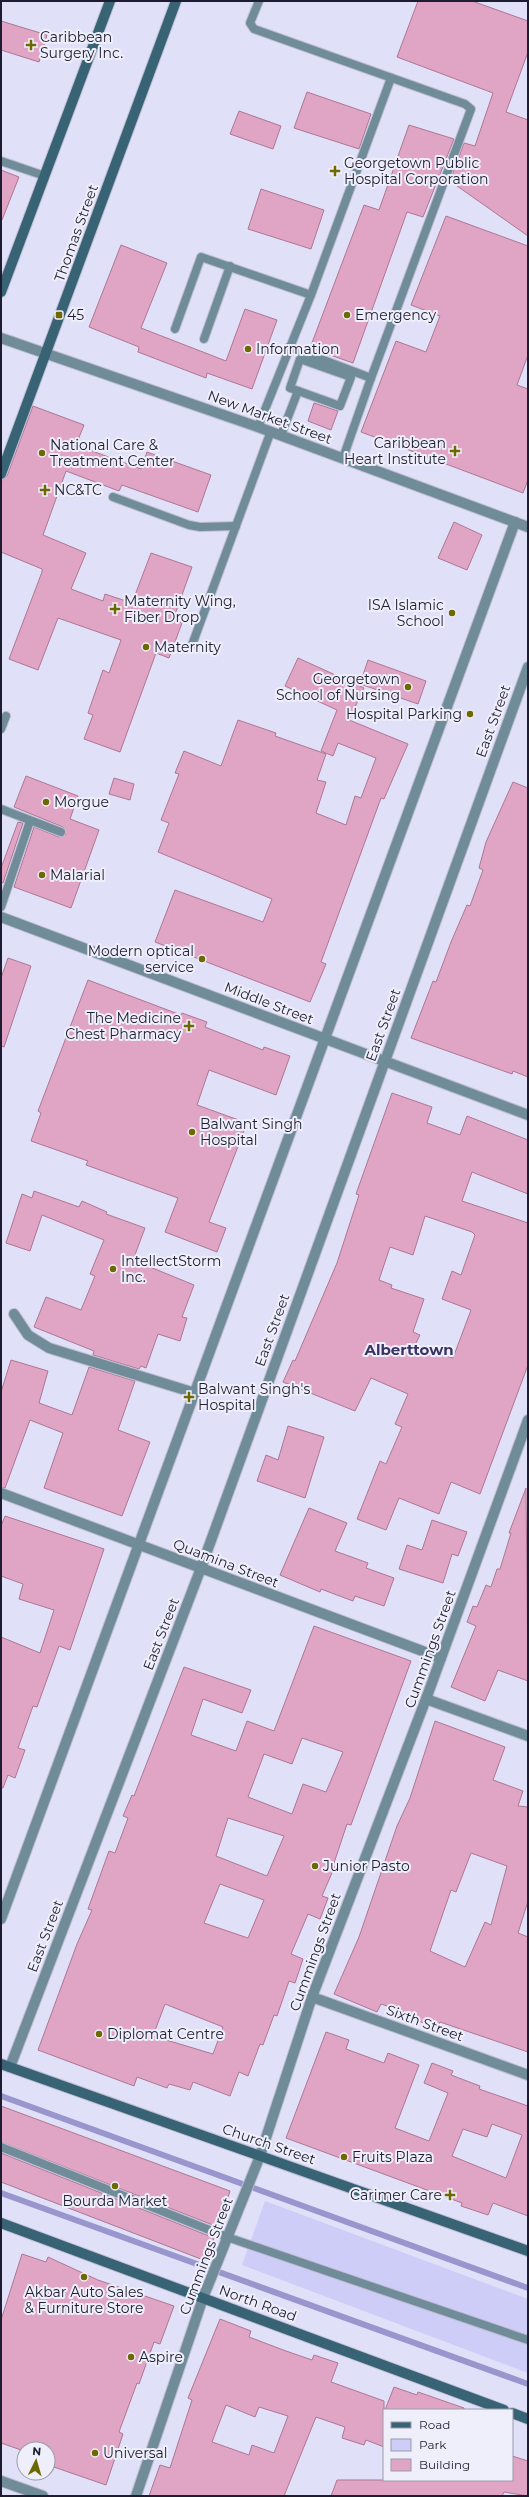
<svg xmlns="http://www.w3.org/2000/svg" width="529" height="2497" viewBox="0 0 529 2497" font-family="Montserrat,sans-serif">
<rect width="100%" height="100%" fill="#e0e0f8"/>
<path fill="#cecdf8" d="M 265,2201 L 528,2299 L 528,2373 L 242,2265 Z"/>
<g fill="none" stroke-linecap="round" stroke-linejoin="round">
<g stroke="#9896cd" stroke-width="6">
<path d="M 1,2096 L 528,2288"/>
<path d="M 1,2193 L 528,2384"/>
</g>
</g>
<g fill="#e0a5c4" stroke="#ae7694" fill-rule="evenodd">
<path d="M 418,1 L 472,1 L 528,21 L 528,52 L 506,112 L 528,120 L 528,236 L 450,181 L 464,143 L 475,146 L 493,93 L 397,57 Z"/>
<path d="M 1,21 L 47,35 L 39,62 L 1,50 Z"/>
<path d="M 307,92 L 371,114 L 359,149 L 294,128 Z"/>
<path d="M 239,111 L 281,126 L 273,149 L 230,134 Z"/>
<path d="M 409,125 L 454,139 L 423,217 L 407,212 L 353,363 L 310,348 L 364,205 L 379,210 Z"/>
<path d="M 1,170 L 19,177 L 2,220 L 1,220 Z"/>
<path d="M 261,189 L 324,210 L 311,249 L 248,229 Z"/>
<path d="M 446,216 L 528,246 L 528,355 L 517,385 L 528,389 L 528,480 L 523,493 L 361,432 L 396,341 L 426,352 L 440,316 L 411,305 Z"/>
<path d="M 121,245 L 167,263 L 141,328 L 226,361 L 245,309 L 277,320 L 252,389 L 207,373 L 206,378 L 138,352 L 139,347 L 89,327 Z"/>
<path d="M 314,403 L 338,411 L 331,430 L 308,421 Z"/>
<path d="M 33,406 L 84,425 L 76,445 L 141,469 L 147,452 L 211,475 L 198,512 L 122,485 L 119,491 L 66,471 L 43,535 L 86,553 L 71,589 L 103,601 L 105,594 L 132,603 L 151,553 L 192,567 L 173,620 L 182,623 L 169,658 L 156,653 L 120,752 L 84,739 L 93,715 L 88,713 L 103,670 L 109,673 L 121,640 L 58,618 L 38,670 L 9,659 L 42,572 L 42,569 L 1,552 L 1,481 L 7,476 Z"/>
<path d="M 454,522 L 482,535 L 467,570 L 438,558 Z"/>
<path d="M 298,658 L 364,688 L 349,720 L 408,744 L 384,799 L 381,798 L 321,962 L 326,964 L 310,1002 L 155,942 L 175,890 L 263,922 L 272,899 L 158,852 L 169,823 L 161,820 L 179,774 L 175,773 L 184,751 L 221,766 L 238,720 L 276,733 L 275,736 L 326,754 L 317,780 L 326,782 L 316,813 L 346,825 L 355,796 L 361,798 L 376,758 L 338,743 L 333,756 L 321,751 L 337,710 L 285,686 Z"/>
<path d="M 368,660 L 426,681 L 418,704 L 360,684 Z"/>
<path d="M 26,776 L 78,796 L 70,819 L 99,830 L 71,908 L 14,887 L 34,827 L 59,837 L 66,834 L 63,827 L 14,807 Z"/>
<path d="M 114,778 L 134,784 L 130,800 L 109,794 Z"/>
<path d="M 513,782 L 528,788 L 528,1077 L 513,1071 L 512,1074 L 411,1038 L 433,981 L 436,982 L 451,942 L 467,905 L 470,906 L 483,870 L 479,868 L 486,842 Z"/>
<path d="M 18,822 L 23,823 L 3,883 L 1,882 L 1,868 Z"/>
<path d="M 8,958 L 31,966 L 4,1047 L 1,1046 L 1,978 Z"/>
<path d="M 88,980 L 181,1015 L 182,1013 L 207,1022 L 205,1027 L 263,1050 L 264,1047 L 290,1056 L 276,1095 L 209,1070 L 197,1105 L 247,1123 L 209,1222 L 226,1228 L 217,1252 L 165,1232 L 178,1198 L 86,1165 L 88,1161 L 31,1141 L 41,1113 L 38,1111 Z"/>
<path d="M 392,1093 L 432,1107 L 427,1123 L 460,1135 L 467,1116 L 528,1140 L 528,1194 L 472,1172 L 462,1201 L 528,1223 L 528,1365 L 480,1494 L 451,1482 L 439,1514 L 399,1498 L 386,1530 L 357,1519 L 380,1461 L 386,1464 L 402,1427 L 395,1424 L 408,1394 L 371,1378 L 355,1411 L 283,1382 L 293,1360 L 295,1361 L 337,1263 L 359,1195 L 356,1194 ZM 425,1216 L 472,1232 L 475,1235 L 461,1275 L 452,1271 L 442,1299 L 471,1310 L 453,1358 L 414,1347 L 420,1335 L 413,1332 L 424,1299 L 391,1288 L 392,1285 L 379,1280 L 390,1247 L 413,1255 Z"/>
<path d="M 34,1191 L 79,1207 L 82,1201 L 107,1212 L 106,1214 L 145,1228 L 133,1260 L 194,1285 L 182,1317 L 187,1318 L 180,1341 L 158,1334 L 146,1368 L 141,1366 L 139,1369 L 93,1355 L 94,1351 L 34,1327 L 46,1297 L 81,1310 L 95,1276 L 90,1274 L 104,1240 L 42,1215 L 30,1251 L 6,1243 L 22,1194 L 32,1198 Z"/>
<path d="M 11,1360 L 48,1371 L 39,1403 L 72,1415 L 89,1367 L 135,1381 L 118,1430 L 150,1442 L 122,1516 L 44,1488 L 63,1433 L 30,1420 L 5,1488 L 1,1487 L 1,1392 Z"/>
<path d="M 288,1426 L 324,1437 L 305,1498 L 257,1481 L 266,1455 L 278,1460 Z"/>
<path d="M 526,1488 L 528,1681 L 498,1670 L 485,1701 L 451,1687 L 476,1626 L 467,1622 L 473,1606 L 477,1607 L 486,1585 L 491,1587 L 497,1569 L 500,1569 L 511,1533 L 509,1533 Z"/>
<path d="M 309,1508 L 347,1523 L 335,1551 L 368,1563 L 366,1568 L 394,1578 L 384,1606 L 355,1596 L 353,1601 L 321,1589 L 320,1592 L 280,1575 Z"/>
<path d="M 5,1516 L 104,1549 L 70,1650 L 59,1646 L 37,1707 L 33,1706 L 18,1748 L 25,1750 L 15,1778 L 8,1775 L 3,1788 L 1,1788 L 1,1637 L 40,1653 L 54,1610 L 19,1599 L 23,1584 L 1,1576 L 1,1526 Z"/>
<path d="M 432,1520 L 467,1532 L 458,1556 L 452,1554 L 443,1583 L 399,1569 L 407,1545 L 422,1550 Z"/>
<path d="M 314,1626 L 411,1661 L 351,1825 L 347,1824 L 333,1866 L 335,1866 L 322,1896 L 328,1898 L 320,1919 L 308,1914 L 291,1954 L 303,1959 L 295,1983 L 289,1981 L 277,2016 L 274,2015 L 263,2045 L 260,2044 L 248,2076 L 239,2072 L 230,2096 L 193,2082 L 190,2090 L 169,2084 L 167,2088 L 137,2077 L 134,2086 L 38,2050 L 77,1944 L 92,1910 L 88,1909 L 109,1851 L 115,1853 L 128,1818 L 123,1816 L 132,1795 L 134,1796 L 184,1667 L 251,1690 L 242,1713 L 203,1699 L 191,1735 L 236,1751 L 247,1721 L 274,1731 ZM 302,1738 L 343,1752 L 326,1792 L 303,1784 L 292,1814 L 248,1797 L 264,1754 L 292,1764 ZM 228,1818 L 284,1836 L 267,1876 L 216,1856 ZM 220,1884 L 264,1900 L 248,1938 L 204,1923 ZM 165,2004 L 223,2027 L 213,2054 L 153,2036 Z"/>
<path d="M 435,1721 L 505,1747 L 493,1780 L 523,1791 L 518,1806 L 528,1807 L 528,1901 L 518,1933 L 528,1937 L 528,2052 L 440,2022 L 438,2028 L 413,2019 L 414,2015 L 381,2004 L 377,2012 L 334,1994 L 359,1937 L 397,1826 L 410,1798 ZM 471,1853 L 507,1866 L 491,1925 L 485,1922 L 465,1967 L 430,1951 L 451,1890 L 456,1892 Z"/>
<path d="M 326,2032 L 349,2040 L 346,2049 L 384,2063 L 388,2053 L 419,2065 L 395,2128 L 429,2141 L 448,2093 L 424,2083 L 432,2063 L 453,2071 L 451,2075 L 480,2086 L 479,2089 L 528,2106 L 528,2216 L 493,2203 L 488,2215 L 461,2206 L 462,2203 L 286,2138 ZM 492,2124 L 522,2135 L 506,2178 L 452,2156 L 463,2129 L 487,2137 Z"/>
<path d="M 1,2106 L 230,2191 L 218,2227 L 1,2142 Z"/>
<path d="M 1,2153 L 214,2238 L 206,2261 L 1,2182 Z"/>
<path d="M 22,2254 L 46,2262 L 48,2257 L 98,2280 L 174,2306 L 160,2344 L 154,2342 L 139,2384 L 137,2383 L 119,2432 L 123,2434 L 106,2485 L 48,2465 L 48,2449 L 24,2449 L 24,2451 L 1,2443 L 1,2320 Z"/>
<path d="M 220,2319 L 251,2331 L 249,2337 L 286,2351 L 312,2360 L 314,2355 L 338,2363 L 331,2382 L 384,2401 L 384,2447 L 366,2440 L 364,2445 L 342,2438 L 345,2427 L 316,2417 L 284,2496 L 149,2496 L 160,2465 L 170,2468 L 192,2400 L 188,2398 ZM 226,2405 L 255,2417 L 259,2407 L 288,2416 L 274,2453 L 252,2445 L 249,2455 L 212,2442 Z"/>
<path d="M 394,2387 L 417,2395 L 418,2392 L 464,2408 L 464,2410 L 385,2410 Z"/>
<path d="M 512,2456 L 528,2461 L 528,2496 L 504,2492 L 502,2496 L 331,2496 L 337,2480 L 512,2480 Z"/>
</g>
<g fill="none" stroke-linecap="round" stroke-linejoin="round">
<g stroke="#bdbdd4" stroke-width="10">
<g id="lane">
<path d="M 259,1 L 250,23 L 254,29 L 465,104 L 471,109 L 371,378"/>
<path d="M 1,161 L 45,176"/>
<path d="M 175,329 L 201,257 L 311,295"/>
<path d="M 204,339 L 230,266"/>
<path d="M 289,347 L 371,378 L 343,458"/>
<path d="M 300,359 L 351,377 L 340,406 L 290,388 Z"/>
<path d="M 258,427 L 311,295 L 391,78"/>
<path d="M 281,435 L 298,391"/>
<path d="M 113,497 L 189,525 L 200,527 L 236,526"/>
<path d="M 192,645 L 271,431"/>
<path d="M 1,729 L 6,716"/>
<path d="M 1,809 L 61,832"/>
<path d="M 1,907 L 30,821"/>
<path d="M 1,2147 L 227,2237 L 528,2340"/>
</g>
</g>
<g stroke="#bdbdd4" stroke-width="12">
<g id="street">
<path d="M 1,338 L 258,427 L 528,527"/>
<path d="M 1,917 L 528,1115"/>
<path d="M 14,1314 L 28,1335 L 49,1348 L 195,1393"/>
<path d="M 1,1493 L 441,1658"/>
<path d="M 426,1699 L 528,1736"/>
<path d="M 1,1919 L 515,522"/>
<path d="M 312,1997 L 528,2075"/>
<path d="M 10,2067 L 201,1568 L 528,667"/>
<path d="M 1,2481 L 43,2496"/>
<path d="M 136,2496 L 203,2298 L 260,2156 L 312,1997 L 426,1699 L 528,1420"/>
</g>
</g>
<g stroke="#bdbdd4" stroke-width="12">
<g id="secondary">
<path d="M 1,292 L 110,1"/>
<path d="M 1,474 L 176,1"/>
<path d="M 1,2064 L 528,2251"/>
<path d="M 1,2223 L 504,2410"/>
<path d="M 512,2413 L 528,2419"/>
</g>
</g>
<use href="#lane" stroke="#708c98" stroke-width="8"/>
<use href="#street" stroke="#708c98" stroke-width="10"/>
<use href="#secondary" stroke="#386374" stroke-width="10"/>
</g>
<g fill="#6e6800" stroke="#efeffb" stroke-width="1.5">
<path d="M29 39h4v4h4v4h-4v4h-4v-4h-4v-4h4z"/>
<path d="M333 165h4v4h4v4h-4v4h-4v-4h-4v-4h4z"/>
<rect x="55" y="311" width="8" height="8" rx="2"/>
<circle cx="347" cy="315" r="4"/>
<circle cx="248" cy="349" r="4"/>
<path d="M453 445h4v4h4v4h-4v4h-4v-4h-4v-4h4z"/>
<circle cx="42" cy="453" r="4"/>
<path d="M43 484h4v4h4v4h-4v4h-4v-4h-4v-4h4z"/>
<path d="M113 603h4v4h4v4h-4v4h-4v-4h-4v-4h4z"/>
<circle cx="452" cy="613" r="4"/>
<circle cx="146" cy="647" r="4"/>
<circle cx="408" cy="687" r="4"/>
<circle cx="470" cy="714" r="4"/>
<circle cx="46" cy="802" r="4"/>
<circle cx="42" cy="875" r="4"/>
<circle cx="202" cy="959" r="4"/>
<path d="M187 1020h4v4h4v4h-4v4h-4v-4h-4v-4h4z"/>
<circle cx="192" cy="1132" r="4"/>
<circle cx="113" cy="1269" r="4"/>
<path d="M187 1391h4v4h4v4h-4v4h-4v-4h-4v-4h4z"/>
<circle cx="315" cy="1866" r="4"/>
<circle cx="99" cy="2034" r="4"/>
<circle cx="344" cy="2157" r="4"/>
<circle cx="115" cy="2186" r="4"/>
<path d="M448 2189h4v4h4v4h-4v4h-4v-4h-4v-4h4z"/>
<circle cx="84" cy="2277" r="4"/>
<circle cx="131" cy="2357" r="4"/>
<circle cx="95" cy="2453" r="4"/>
</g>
<g text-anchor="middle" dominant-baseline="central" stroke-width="4" stroke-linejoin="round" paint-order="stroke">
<g font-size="14" fill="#1d1c31" stroke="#efeffb" text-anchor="start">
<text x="40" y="37">Caribbean<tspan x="40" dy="16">Surgery Inc.</tspan></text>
<text x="344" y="163">Georgetown Public<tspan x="344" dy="16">Hospital Corporation</tspan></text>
<text x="67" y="315">45</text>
<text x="355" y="315">Emergency</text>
<text x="256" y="349">Information</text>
<text x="446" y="443" text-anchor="end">Caribbean<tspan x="446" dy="16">Heart Institute</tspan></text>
<text x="50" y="445">National Care &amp;<tspan x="50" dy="16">Treatment Center</tspan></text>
<text x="54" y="490">NC&amp;TC</text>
<text x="124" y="601">Maternity Wing,<tspan x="124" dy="16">Fiber Drop</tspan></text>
<text x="444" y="605" text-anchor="end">ISA Islamic<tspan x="444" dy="16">School</tspan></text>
<text x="154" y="647">Maternity</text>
<text x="400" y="679" text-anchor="end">Georgetown<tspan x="400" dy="16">School of Nursing</tspan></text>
<text x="462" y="714" text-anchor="end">Hospital Parking</text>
<text x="54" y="802">Morgue</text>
<text x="50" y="875">Malarial</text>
<text x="194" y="951" text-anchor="end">Modern optical<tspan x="194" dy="16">service</tspan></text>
<text x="181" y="1018" text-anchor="end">The Medicine<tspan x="181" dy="16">Chest Pharmacy</tspan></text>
<text x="200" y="1124">Balwant Singh<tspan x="200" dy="16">Hospital</tspan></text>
<text x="121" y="1261">IntellectStorm<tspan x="121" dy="16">Inc.</tspan></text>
<text x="198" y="1389">Balwant Singh's<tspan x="198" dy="16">Hospital</tspan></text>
<text x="323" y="1866">Junior Pasto</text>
<text x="107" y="2034">Diplomat Centre</text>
<text x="352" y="2157">Fruits Plaza</text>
<text x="442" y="2195" text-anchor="end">Carimer Care</text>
<text x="115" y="2201" text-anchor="middle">Bourda Market</text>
<text x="84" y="2292" text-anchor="middle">Akbar Auto Sales<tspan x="84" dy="16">&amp; Furniture Store</tspan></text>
<text x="139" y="2357">Aspire</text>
<text x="103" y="2453">Universal</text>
</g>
<g font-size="14" fill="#1d1c31" stroke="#efeffb">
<text transform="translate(76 233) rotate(-70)">Thomas Street</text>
<text transform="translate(270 417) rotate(20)">New Market Street</text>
<text transform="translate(493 721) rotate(-70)">East Street</text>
<text transform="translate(269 1003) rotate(21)">Middle Street</text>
<text transform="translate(383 1025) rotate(-70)">East Street</text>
<text transform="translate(272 1330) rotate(-70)">East Street</text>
<text transform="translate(226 1563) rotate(21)">Quamina Street</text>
<text transform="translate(161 1634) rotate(-69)">East Street</text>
<text transform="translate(430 1649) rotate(-70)">Cummings Street</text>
<text transform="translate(45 1936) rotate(-69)">East Street</text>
<text transform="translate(315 1952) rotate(-70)">Cummings Street</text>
<text transform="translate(425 2023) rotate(20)">Sixth Street</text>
<text transform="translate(269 2144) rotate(19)">Church Street</text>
<text transform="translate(206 2256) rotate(-69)">Cummings Street</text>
<text transform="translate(258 2303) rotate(20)">North Road</text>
</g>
<g font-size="15" font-weight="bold" fill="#383362" stroke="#efeffb">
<text x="409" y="1349">Alberttown</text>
</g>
</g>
<rect width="529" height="2497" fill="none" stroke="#1d1c31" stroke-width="4"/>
<rect x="383" y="2409" width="130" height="72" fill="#efeffb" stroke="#9b9baa"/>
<rect x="391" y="2422" width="20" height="6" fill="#386374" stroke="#9b9baa"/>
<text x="419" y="2429" font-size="12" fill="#1d1c31">Road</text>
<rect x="391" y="2439" width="20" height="12" fill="#cecdf8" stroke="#9b9baa"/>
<text x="419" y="2449" font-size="12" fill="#1d1c31">Park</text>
<rect x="391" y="2459" width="20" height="12" fill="#e0a5c4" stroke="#9b9baa"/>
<text x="419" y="2469" font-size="12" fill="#1d1c31">Building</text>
<g transform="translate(36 2461) rotate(5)"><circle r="19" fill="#efeffb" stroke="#9b9baa"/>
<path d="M0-3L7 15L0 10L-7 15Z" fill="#6e6800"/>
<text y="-6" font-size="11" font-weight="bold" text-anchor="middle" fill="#1d1c31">N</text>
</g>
</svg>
